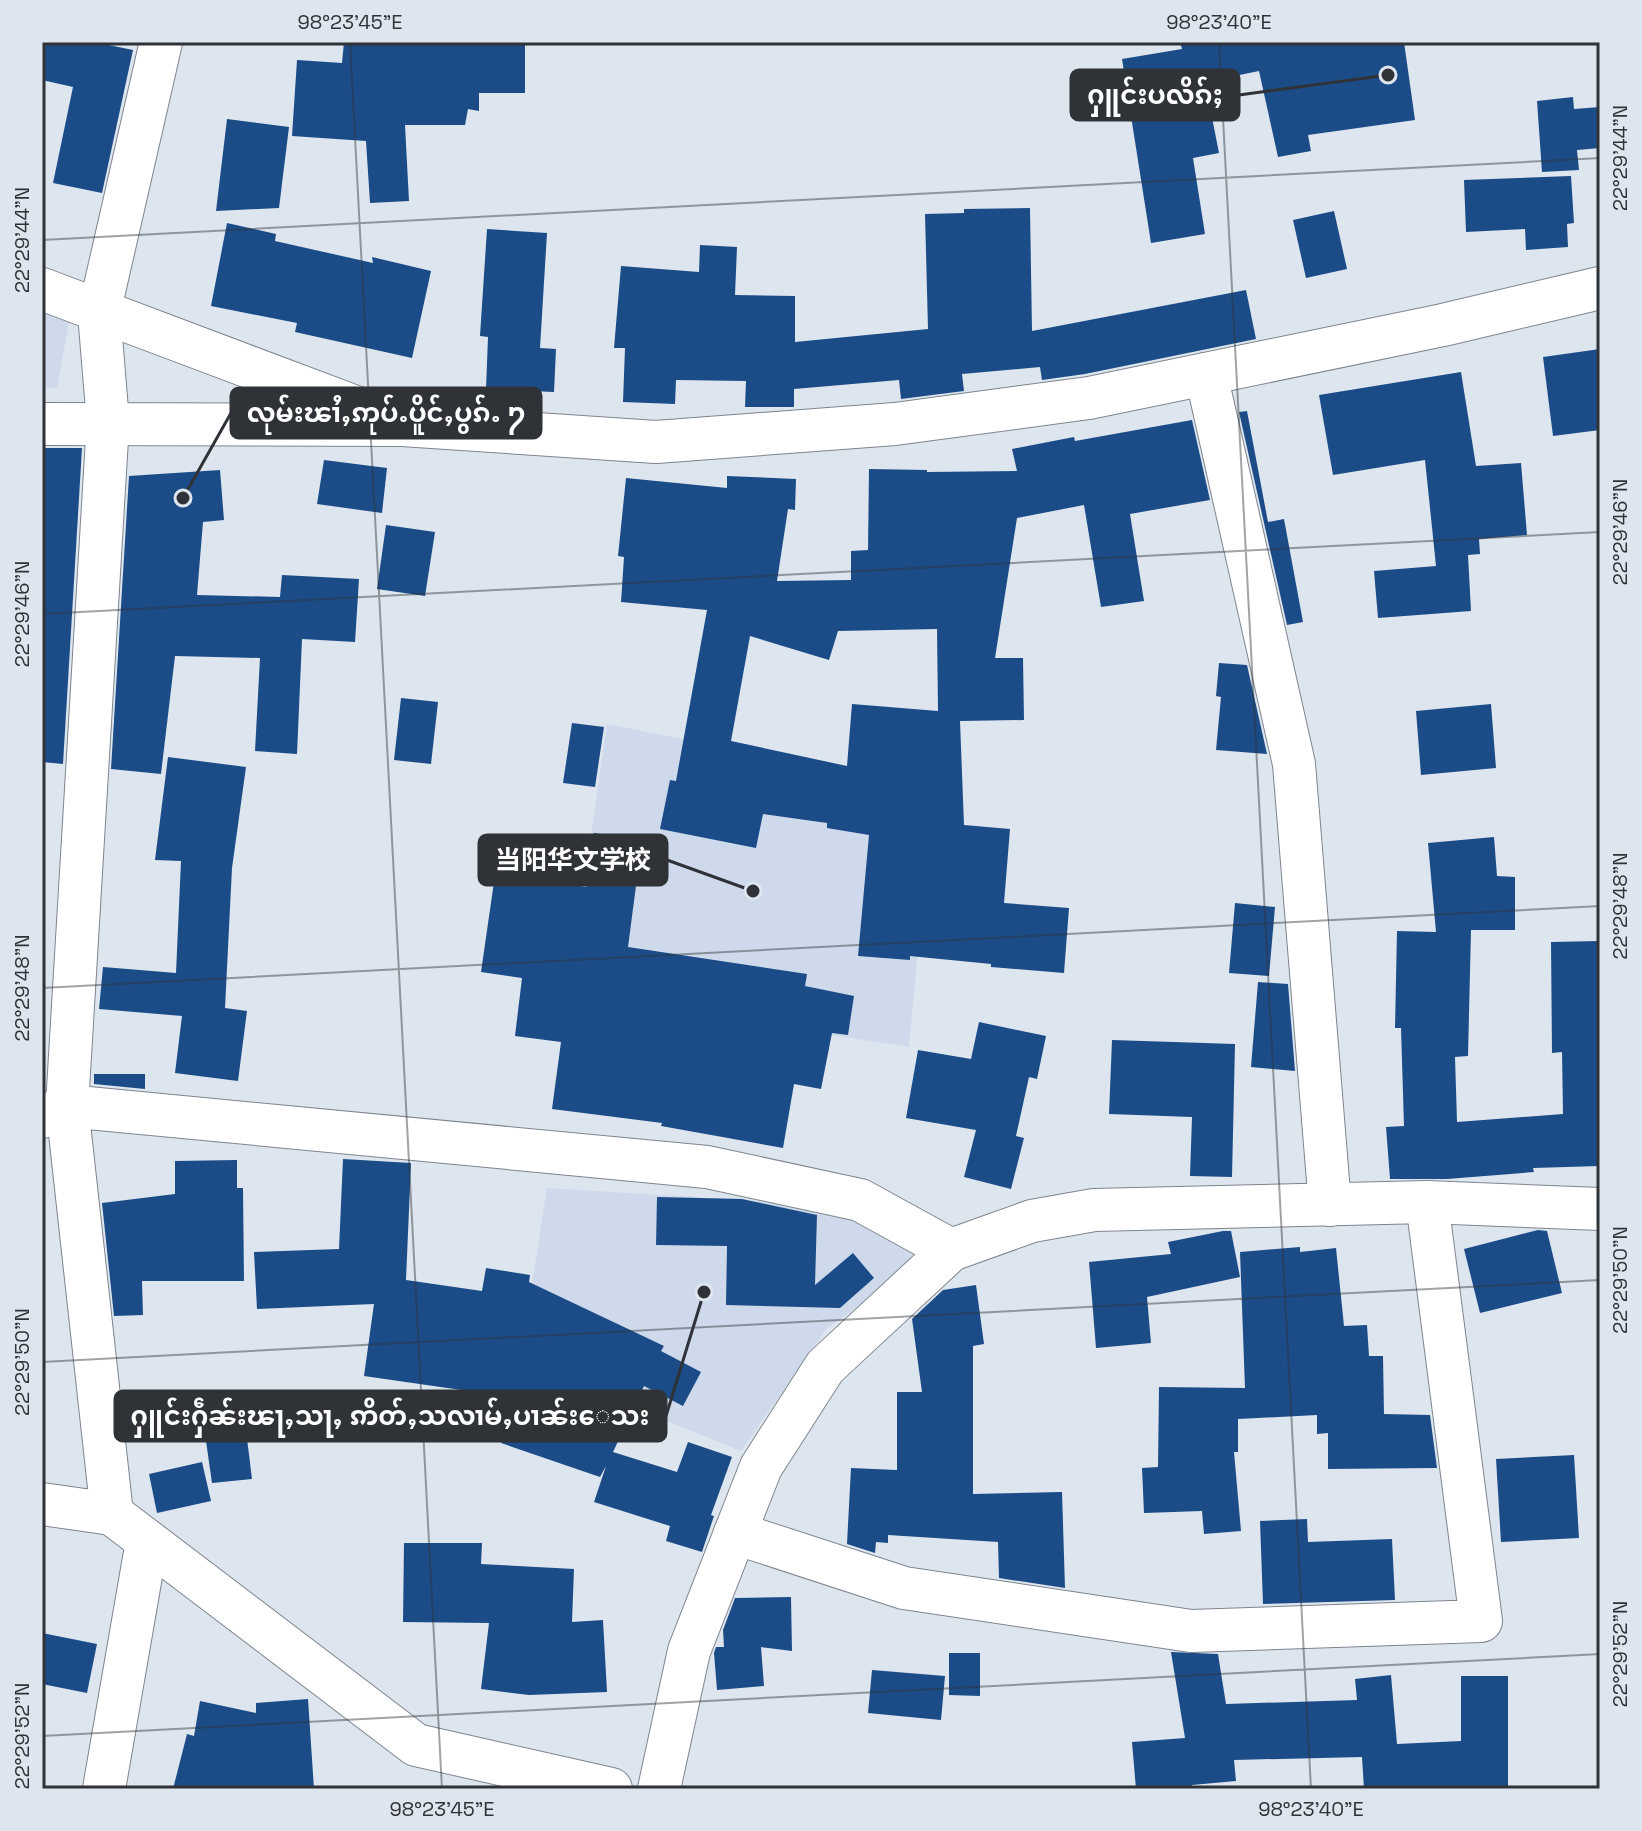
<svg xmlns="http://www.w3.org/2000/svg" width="1642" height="1831" viewBox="0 0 1642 1831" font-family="'Space Grotesk','Noto Sans SC','Noto Sans Myanmar',sans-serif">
<rect width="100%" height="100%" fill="#dde5ef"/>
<g fill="#cedaeb">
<path d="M 42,288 L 73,300 L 57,388 L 42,388 Z"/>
<path d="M 607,724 L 933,789 L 909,1047 L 568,994 Z"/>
<path d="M 547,1188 L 927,1211 L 929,1257 L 827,1328 L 741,1451 L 520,1361 Z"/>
</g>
<g fill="#1c4c88" fill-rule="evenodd">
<path d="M 42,42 L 94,42 L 133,50 L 102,193 L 53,183 L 73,87 L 42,80 Z"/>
<path d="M 344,42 L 525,43 L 525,93 L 479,93 L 479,111 L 468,109 L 465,125 L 405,125 L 409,201 L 370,203 L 366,141 L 292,136 L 297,60 L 342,63 Z"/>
<path d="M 1180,42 L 1404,42 L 1415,120 L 1308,135 L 1311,151 L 1278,157 L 1259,71 L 1205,82 L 1219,153 L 1193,158 L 1205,234 L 1151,243 L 1122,59 L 1182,49 Z"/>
<path d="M 1573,97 L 1574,109 L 1600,107 L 1600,148 L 1577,150 L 1579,170 L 1542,172 L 1537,101 Z"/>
<path d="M 227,119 L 289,127 L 279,208 L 216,211 Z"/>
<path d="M 1571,176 L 1574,223 L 1567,224 L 1568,247 L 1526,250 L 1525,229 L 1466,232 L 1464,180 Z"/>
<path d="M 1030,208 L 1032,331 L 1246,290 L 1256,339 L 1085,374 L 1042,380 L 1040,367 L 962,374 L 964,391 L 901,399 L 899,380 L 794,389 L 794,407 L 745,407 L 746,381 L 676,380 L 675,404 L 623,402 L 625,348 L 614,348 L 621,266 L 699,272 L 700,245 L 737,247 L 735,295 L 795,296 L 795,342 L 928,329 L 925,214 L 964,213 L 964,209 Z"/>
<path d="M 1334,211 L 1347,269 L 1306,278 L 1293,220 Z"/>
<path d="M 227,223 L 276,234 L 275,241 L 373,263 L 372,257 L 431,271 L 412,358 L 295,332 L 297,323 L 211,306 Z"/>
<path d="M 487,229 L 547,233 L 540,348 L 556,349 L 554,392 L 486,389 L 488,337 L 480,336 Z"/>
<path d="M 1600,349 L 1600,430 L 1553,436 L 1543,357 Z"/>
<path d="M 1461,372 L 1476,466 L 1521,463 L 1527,535 L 1479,539 L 1480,554 L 1468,555 L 1471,611 L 1378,618 L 1374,571 L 1436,566 L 1425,460 L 1333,475 L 1319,395 Z"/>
<path d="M 1247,411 L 1268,522 L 1284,519 L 1303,622 L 1287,625 L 1239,412 Z"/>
<path d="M 1192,420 L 1210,500 L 1130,514 L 1144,601 L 1101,607 L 1084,505 L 1017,518 L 995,658 L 1023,658 L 1024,720 L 960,721 L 964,825 L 1010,829 L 1004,903 L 1069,908 L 1064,973 L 991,967 L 991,964 L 910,956 L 910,960 L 858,956 L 869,835 L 827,828 L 827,823 L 763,814 L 756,848 L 660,829 L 670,780 L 676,781 L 707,610 L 621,602 L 624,557 L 618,556 L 626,478 L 727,488 L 727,476 L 796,479 L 795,510 L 788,509 L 777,581 L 851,580 L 851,551 L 868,550 L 869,469 L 927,470 L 927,472 L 1017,471 L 1012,449 L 1074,437 L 1075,441 ZM 937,629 L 938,711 L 852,704 L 847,766 L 731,741 L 750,636 L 829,660 L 838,631 Z"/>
<path d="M 42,448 L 82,448 L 63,764 L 42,762 Z"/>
<path d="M 324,460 L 387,468 L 382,513 L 317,504 Z"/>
<path d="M 220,470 L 224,520 L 203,522 L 197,595 L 280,597 L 282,575 L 359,579 L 355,642 L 302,639 L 297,754 L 255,751 L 260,658 L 175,656 L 161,774 L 111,769 L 129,476 Z"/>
<path d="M 386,525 L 435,532 L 425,596 L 377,589 Z"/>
<path d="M 1219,663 L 1247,665 L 1267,754 L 1216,750 L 1221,697 L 1216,696 Z"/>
<path d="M 401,698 L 438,702 L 431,764 L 394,760 Z"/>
<path d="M 1491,704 L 1496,768 L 1421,775 L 1416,711 Z"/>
<path d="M 572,723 L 604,727 L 595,787 L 563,783 Z"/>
<path d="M 168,757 L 246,767 L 232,868 L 225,1008 L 247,1011 L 238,1081 L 175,1073 L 182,1016 L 99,1009 L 103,967 L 176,973 L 181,861 L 155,860 Z"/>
<path d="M 594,833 L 642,840 L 628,947 L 807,974 L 805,986 L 854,996 L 848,1035 L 832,1033 L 821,1089 L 794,1084 L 783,1148 L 661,1126 L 662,1123 L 552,1109 L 561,1042 L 515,1036 L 522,978 L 481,972 L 495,875 L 587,887 Z"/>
<path d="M 1494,837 L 1497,876 L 1515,877 L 1515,930 L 1471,930 L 1468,1056 L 1455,1057 L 1457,1122 L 1563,1114 L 1562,1052 L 1552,1053 L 1551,942 L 1599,941 L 1600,1166 L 1533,1168 L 1534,1172 L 1447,1179 L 1390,1179 L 1386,1127 L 1404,1126 L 1401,1028 L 1395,1028 L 1397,931 L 1436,932 L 1428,843 Z"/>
<path d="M 1235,903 L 1275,907 L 1269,976 L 1229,973 Z"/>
<path d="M 1258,982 L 1288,984 L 1295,1071 L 1251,1067 Z"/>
<path d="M 979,1022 L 1046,1036 L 1037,1079 L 1029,1077 L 1016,1136 L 1024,1138 L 1011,1189 L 964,1177 L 976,1130 L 906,1118 L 918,1050 L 971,1059 Z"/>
<path d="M 1112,1040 L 1235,1044 L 1232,1177 L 1190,1176 L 1192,1117 L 1109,1114 Z"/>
<path d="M 94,1074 L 145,1074 L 145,1089 L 94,1084 Z"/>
<path d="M 343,1159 L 411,1163 L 406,1280 L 482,1291 L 486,1268 L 530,1275 L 529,1282 L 664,1346 L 661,1351 L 701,1372 L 683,1406 L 644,1386 L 613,1452 L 677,1472 L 688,1442 L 732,1457 L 711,1515 L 714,1516 L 702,1552 L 666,1541 L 670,1526 L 594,1502 L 606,1466 L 600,1477 L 501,1443 L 517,1398 L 364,1376 L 374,1304 L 257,1309 L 254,1252 L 339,1249 Z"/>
<path d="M 237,1160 L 237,1188 L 243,1188 L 244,1281 L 142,1281 L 143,1315 L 114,1316 L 102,1203 L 175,1194 L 175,1161 Z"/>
<path d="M 657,1197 L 742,1199 L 817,1215 L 815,1285 L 853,1253 L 874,1278 L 840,1308 L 726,1305 L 727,1246 L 656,1245 Z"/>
<path d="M 1538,1230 L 1547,1231 L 1562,1293 L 1480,1313 L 1464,1249 Z"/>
<path d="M 1223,1231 L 1231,1231 L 1240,1277 L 1147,1297 L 1151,1343 L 1096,1348 L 1089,1262 L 1171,1254 L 1168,1242 Z"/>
<path d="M 1300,1247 L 1300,1252 L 1336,1248 L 1344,1326 L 1367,1325 L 1369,1356 L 1383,1356 L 1384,1414 L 1430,1415 L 1437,1468 L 1328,1469 L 1328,1433 L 1317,1434 L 1317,1415 L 1238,1419 L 1238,1452 L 1234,1452 L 1241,1531 L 1204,1534 L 1202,1511 L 1144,1513 L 1142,1468 L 1158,1467 L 1159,1387 L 1245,1388 L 1240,1252 Z"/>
<path d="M 976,1285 L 984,1344 L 973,1346 L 973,1494 L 1062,1492 L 1065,1588 L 999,1578 L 998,1542 L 888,1535 L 888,1543 L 876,1542 L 875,1553 L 847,1544 L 851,1468 L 897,1470 L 897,1392 L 922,1392 L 912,1319 L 943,1290 Z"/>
<path d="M 245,1422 L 252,1479 L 212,1483 L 204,1427 Z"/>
<path d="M 1574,1455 L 1579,1538 L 1501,1542 L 1496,1459 Z"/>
<path d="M 202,1462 L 211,1501 L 157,1513 L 149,1474 Z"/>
<path d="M 1307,1519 L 1308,1542 L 1392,1539 L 1395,1600 L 1263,1604 L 1260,1521 Z"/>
<path d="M 404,1543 L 482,1543 L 481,1564 L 574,1569 L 572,1622 L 603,1620 L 607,1692 L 529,1695 L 481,1689 L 489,1623 L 403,1622 Z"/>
<path d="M 791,1597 L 792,1651 L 761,1647 L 764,1686 L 717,1690 L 714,1653 L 716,1647 L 724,1647 L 723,1630 L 735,1598 Z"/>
<path d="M 42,1633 L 97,1644 L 87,1693 L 42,1684 Z"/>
<path d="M 1171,1652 L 1218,1654 L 1226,1704 L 1357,1700 L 1355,1679 L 1391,1675 L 1397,1744 L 1461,1741 L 1461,1676 L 1508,1676 L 1508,1788 L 1364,1789 L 1362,1757 L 1234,1760 L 1236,1781 L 1192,1785 L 1192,1789 L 1136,1789 L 1132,1742 L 1185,1738 Z"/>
<path d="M 949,1653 L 980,1653 L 980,1696 L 949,1695 Z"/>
<path d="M 872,1670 L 945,1676 L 941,1720 L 868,1713 Z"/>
<path d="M 308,1699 L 314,1789 L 173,1789 L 187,1734 L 194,1736 L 200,1701 L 256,1713 L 256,1703 Z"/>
</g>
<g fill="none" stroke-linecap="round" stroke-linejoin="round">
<g stroke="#7e858e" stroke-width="44">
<g id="minor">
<path d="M 161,42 L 99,313 L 108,422 L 67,1106 L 112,1514 L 416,1745 L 611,1789"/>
<path d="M 42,289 L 374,414"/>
<path d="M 1206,374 L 1294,764 L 1330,1205"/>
<path d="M 42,424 L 402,425 L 656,442 L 895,424 L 1089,398 L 1443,325 L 1600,288"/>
<path d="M 42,1117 L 67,1106 L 707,1167 L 860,1200 L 951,1250"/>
<path d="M 42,1504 L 112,1514"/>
<path d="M 735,1533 L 904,1588 L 1191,1631 L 1481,1621 L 1427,1202"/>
<path d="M 104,1789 L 147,1541"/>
<path d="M 659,1789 L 689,1651 L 761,1467 L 825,1367 L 951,1250 L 1032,1221 L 1094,1210 L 1427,1202 L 1600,1209"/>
</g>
</g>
<use href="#minor" stroke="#fff" stroke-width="42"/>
</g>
<path fill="none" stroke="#2f3236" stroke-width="2" stroke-opacity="0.45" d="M 350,42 L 442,1789M 1219,42 L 1311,1789M 42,240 L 1600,158M 42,614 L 1600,532M 42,988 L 1600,906M 42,1362 L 1600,1280M 42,1736 L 1600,1654"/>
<path fill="none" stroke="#2f3236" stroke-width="3" d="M1388 75L1239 95M183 498L231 413M753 891L667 860M704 1292L666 1416"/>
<g fill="#2f3236" stroke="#dde5ef" stroke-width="3">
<circle cx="1388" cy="75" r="8"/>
<circle cx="183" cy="498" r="8"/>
<circle cx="753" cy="891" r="8"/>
<circle cx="704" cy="1292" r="8"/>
</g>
<g fill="#2f3236" stroke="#2f3236" stroke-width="3">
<rect x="1071" y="70" width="168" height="50" rx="8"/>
<rect x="231" y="388" width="310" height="50" rx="8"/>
<rect x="479" y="835" width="188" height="50" rx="8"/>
<rect x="115" y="1391" width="551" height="50" rx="8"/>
</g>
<g font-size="26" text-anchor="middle" font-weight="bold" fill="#fff">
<text x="1155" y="104">ႁူင်းပလိၵ်ႈ</text>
<text x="386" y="422">လုမ်းၽၢႆႇဢုပ်ႉပိူင်ႇပွၵ်ႉ ႒</text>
<text x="573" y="869">当阳华文学校</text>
<text x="390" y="1425">ႁူင်းႁဵၼ်းၽႃႇသႃႇ ဢိတ်ႇသလၢမ်ႇပၢၼ်းေသး</text>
</g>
<rect width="1642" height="1831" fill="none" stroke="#dde5ef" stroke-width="88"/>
<rect x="44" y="44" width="1554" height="1743" fill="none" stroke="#2f3236" stroke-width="3"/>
<g font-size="20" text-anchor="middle" fill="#2f3236">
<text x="350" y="29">98°23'45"E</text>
<text x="1219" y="29">98°23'40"E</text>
<text transform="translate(1620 158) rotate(-90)" y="7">22°29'44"N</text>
<text transform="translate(22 240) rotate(-90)" y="7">22°29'44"N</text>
<text transform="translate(1620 532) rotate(-90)" y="7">22°29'46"N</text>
<text transform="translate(22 614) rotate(-90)" y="7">22°29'46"N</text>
<text transform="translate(1620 906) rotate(-90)" y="7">22°29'48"N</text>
<text transform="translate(22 988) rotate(-90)" y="7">22°29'48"N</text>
<text transform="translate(1620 1280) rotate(-90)" y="7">22°29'50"N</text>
<text transform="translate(22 1362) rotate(-90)" y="7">22°29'50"N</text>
<text transform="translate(1620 1654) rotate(-90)" y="7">22°29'52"N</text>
<text transform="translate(22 1736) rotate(-90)" y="7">22°29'52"N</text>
<text x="442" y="1816">98°23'45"E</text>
<text x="1311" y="1816">98°23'40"E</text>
</g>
</svg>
